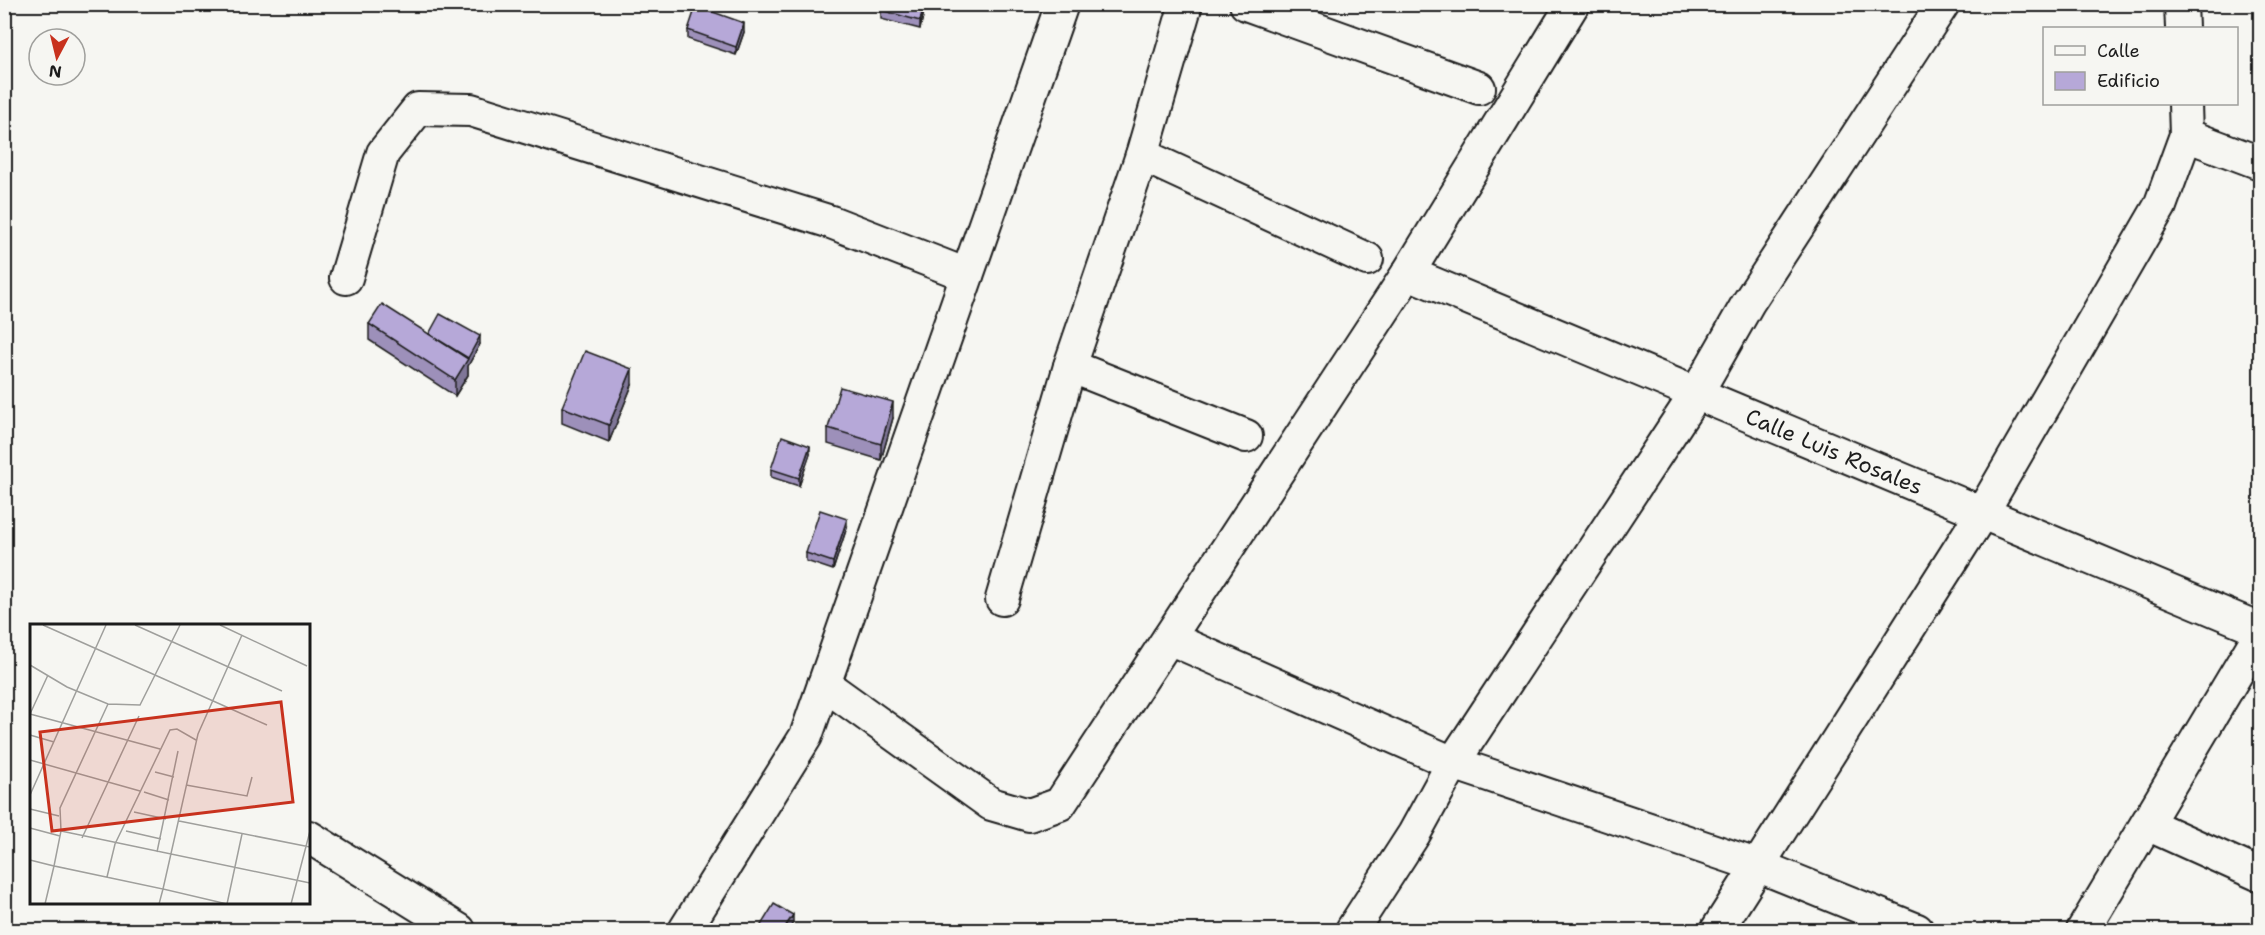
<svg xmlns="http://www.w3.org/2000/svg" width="2265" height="935" viewBox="0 0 2265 935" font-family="'Shantell Sans',sans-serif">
<rect width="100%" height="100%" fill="#f6f6f2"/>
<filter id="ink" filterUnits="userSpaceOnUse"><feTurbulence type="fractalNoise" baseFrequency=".0167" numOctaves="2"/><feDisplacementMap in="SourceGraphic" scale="12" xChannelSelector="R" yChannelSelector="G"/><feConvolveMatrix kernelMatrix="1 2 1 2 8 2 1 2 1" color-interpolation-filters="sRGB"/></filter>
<g filter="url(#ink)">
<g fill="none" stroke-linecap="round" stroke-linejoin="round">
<g stroke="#1c1c1c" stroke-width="36">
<g id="street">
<path d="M 1246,4 L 1479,88"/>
<path d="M 2181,4 L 2182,28"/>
<path d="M 2186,135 L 2260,163"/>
<path d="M 1142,155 L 1367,259"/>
<path id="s1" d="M 1408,273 L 2260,629"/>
<path d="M 346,278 L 383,153 L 418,109 L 471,110 L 831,222 L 967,275"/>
<path d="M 1070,366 L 1246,436"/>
<path d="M 1002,599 L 1070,366 L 1142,155 L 1186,4"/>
<path d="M 1169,638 L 1453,763 L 1759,866 L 1917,930"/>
<path d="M 824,684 L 991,804 L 1029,815 L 1060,804 L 1408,273 L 1573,4"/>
<path d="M 2147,824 L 2260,875"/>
<path d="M 309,837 L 459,930"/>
<path d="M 685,930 L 806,736 L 1062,4"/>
<path d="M 1352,930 L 1414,834 L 1453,763 L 1696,394 L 1748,303 L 1943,4"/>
<path d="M 1717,930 L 1982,513 L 2160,206 L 2186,135 L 2185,104"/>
<path d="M 2083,930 L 2260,634"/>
</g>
</g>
<use href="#street" stroke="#f6f6f2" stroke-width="32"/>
</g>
<g fill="#9d90ba" stroke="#1c1c1c" stroke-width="1.5">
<path d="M 881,10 L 924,12 L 920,29 L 881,19 Z"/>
<path d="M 688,30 L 744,32 L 736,55 L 688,39 Z"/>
<path d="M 369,324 L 429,334 L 480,344 L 468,366 L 468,375 L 455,396 L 369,340 Z"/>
<path d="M 632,385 L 609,442 L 562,423 L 562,407 Z"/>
<path d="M 893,418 L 881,460 L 828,444 L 828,428 Z"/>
<path d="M 810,454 L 799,486 L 771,477 L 771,469 Z"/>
<path d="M 847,527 L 833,570 L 806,561 L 806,553 Z"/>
</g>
<g fill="#7f7697" stroke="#1c1c1c" stroke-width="1.5">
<path d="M 924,4 L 924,12 L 920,29 L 920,21 Z"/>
<path d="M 744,23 L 744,32 L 736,55 L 736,47 Z"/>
<path d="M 480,336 L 480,344 L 468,366 L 468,375 L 455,396 L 455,380 Z"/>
<path d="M 632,369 L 632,385 L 609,442 L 609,425 Z"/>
<path d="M 893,402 L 893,418 L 881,460 L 881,444 Z"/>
<path d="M 810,446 L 810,454 L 799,486 L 799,478 Z"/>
<path d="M 847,519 L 847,527 L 833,570 L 833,562 Z"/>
<path d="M 793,915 L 793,923 L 788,930 L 783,930 Z"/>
</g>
<g fill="#b6a8d8" stroke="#1c1c1c" stroke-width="1.5">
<path d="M 883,4 L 924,4 L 920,21 L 881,10 Z"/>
<path d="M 696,6 L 744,23 L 736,47 L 688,30 Z"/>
<path d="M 382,304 L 468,359 L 455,380 L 369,324 Z"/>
<path d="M 440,314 L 480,336 L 468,358 L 429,334 Z"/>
<path d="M 585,351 L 632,369 L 609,425 L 562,407 Z"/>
<path d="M 840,387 L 893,402 L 881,444 L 828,428 Z"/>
<path d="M 782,436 L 810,446 L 799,478 L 771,469 Z"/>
<path d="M 820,510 L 847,519 L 833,562 L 806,553 Z"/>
<path d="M 774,904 L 793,915 L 783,930 L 758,930 Z"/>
<path d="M 948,924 L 959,930 L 944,930 Z"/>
</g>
</g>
<g text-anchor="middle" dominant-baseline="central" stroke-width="4.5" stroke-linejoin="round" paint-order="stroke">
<g font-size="22" fill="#1c1c1c" stroke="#f6f6f2">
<text stroke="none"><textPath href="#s1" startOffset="462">Calle Luis Rosales</textPath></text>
</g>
</g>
<g transform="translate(30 624)">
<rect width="280" height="280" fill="#f6f6f2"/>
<path fill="none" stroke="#9f9f9c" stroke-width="1.5" d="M 13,1 L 237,101M 105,1 L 252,67M 190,1 L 277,42M 0,41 L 37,63 L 78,80 L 110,81 L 150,1M 0,90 L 130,125M 0,90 L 18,51M 0,111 L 24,118M 0,136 L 110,167M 125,148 L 144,153M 156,161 L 217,172 L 222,153M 114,168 L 139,176M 0,171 L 76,1M 0,185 L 29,192M 104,188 L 136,195M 149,197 L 280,223M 0,204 L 30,212M 31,207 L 280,259M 96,207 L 131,215M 52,214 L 109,92M 127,228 L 148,127M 0,236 L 24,242 L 31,207 L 30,184 L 78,80M 77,253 L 85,220 L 140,106 L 147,105 L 166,116M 15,280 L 24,242 L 133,265 L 129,280M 197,280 L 133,265 L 168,110 L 212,11M 197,280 L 212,210M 261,280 L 280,207"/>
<path fill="#c8321e" fill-opacity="0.15" stroke="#c8321e" stroke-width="3" d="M 251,78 L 263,178 L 22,207 L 10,108 Z"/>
<rect width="280" height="280" fill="none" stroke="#1c1c1c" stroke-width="3"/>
</g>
<rect width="2265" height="935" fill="none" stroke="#f6f6f2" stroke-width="24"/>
<rect x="12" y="12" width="2241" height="911" fill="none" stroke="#1c1c1c" stroke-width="2" filter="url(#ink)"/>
<rect x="2043" y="27" width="195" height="78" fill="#f6f6f2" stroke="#9f9f9c" stroke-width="1.5"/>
<rect x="2055" y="46" width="30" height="9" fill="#f6f6f2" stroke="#9f9f9c" stroke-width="1.5"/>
<text x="2097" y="57" font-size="18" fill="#1c1c1c">Calle</text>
<rect x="2055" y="72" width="30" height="18" fill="#b6a8d8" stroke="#9f9f9c" stroke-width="1.5"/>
<text x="2097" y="87" font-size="18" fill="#1c1c1c">Edificio</text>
<g transform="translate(57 57) rotate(187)"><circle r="28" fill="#f6f6f2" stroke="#9f9f9c" stroke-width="1.5"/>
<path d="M0-4.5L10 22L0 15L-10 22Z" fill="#c8321e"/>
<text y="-9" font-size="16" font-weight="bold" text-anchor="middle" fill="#1c1c1c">N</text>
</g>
</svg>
